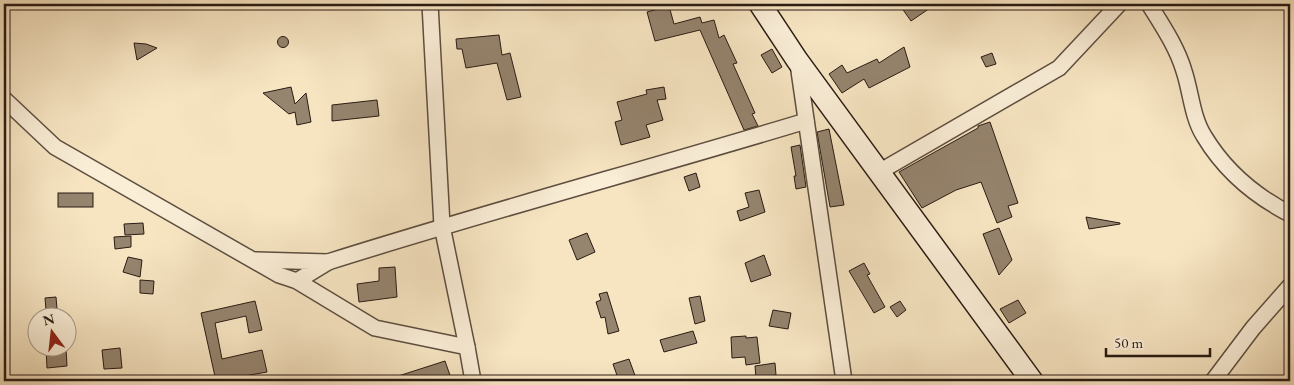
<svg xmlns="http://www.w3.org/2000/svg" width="1294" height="385" viewBox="0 0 1294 385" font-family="'EB Garamond',serif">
<rect width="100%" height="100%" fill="#f7e5c2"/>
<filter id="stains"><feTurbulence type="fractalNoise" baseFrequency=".004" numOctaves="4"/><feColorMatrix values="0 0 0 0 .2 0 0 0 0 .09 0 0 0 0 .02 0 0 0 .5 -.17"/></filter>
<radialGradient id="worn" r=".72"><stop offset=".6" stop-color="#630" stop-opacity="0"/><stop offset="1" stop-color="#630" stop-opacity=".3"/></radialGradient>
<g fill="#95846e" stroke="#2a1b14">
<path d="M 899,4 L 936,4 L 911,21 Z"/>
<path d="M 669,6 L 674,24 L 700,17 L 702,23 L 714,20 L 719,38 L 724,35 L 737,63 L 733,64 L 755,113 L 752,114 L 758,126 L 744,130 L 700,30 L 655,41 L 647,12 Z"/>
<path d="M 499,35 L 502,55 L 510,53 L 521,97 L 507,100 L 497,63 L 466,68 L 462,49 L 457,49 L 456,39 Z"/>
<circle cx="283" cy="42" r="5.5"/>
<path d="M 134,43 L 146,44 L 157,48 L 137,60 Z"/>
<path d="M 904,47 L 910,67 L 869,88 L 864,79 L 842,93 L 829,74 L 842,65 L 847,73 L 877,59 L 879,63 Z"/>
<path d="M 772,49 L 782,67 L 772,73 L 761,55 Z"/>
<path d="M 992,53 L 996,64 L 986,67 L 981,57 Z"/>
<path d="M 291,87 L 295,104 L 306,93 L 311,122 L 297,125 L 295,112 L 289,114 L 263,93 Z"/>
<path d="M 664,87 L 666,99 L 657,100 L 663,120 L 646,125 L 650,137 L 621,145 L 615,122 L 622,120 L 617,102 L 647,94 L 646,90 Z"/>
<path d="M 377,100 L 379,116 L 332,121 L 332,105 Z"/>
<path d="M 990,122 L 1018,203 L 1008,206 L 1012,217 L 997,223 L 981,182 L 956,190 L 922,208 L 899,172 L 978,128 L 978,126 Z"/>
<path d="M 829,129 L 844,205 L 830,207 L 817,132 Z"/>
<path d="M 800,145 L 806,187 L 796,189 L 794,176 L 796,176 L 791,147 Z"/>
<path d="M 696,173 L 700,187 L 689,191 L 684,177 Z"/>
<path d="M 759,190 L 765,212 L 740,221 L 737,211 L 749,207 L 745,193 Z"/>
<rect x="58" y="193" width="35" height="14"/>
<path d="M 1086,217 L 1120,223 L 1120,224 L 1089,229 Z"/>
<path d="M 143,223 L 144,234 L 125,235 L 124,224 Z"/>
<path d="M 999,228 L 1012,260 L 999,275 L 983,234 Z"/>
<path d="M 587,233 L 595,252 L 577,260 L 569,240 Z"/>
<path d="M 131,236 L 131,247 L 115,249 L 114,237 Z"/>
<path d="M 764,255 L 771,275 L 751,282 L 745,263 Z"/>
<path d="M 128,257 L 142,260 L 140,277 L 123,272 Z"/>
<path d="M 864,263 L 870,274 L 867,275 L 885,307 L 874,313 L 849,271 Z"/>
<path d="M 395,267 L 397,297 L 359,302 L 357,284 L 379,281 L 379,268 Z"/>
<path d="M 140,280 L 154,281 L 153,294 L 140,293 Z"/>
<path d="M 607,292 L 619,331 L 608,334 L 605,317 L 601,318 L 596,302 L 601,300 L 599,294 Z"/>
<path d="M 700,296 L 705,321 L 695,324 L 689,298 Z"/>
<path d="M 56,297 L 57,309 L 46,310 L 45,298 Z"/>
<path d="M 1018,300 L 1026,313 L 1009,323 L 1000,309 Z"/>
<path d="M 255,301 L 262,330 L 249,333 L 246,316 L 215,323 L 222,359 L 262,350 L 267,372 L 216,381 L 201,313 Z"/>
<path d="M 900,301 L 906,310 L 897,317 L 890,307 Z"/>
<path d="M 773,310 L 791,313 L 788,329 L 769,326 Z"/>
<path d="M 693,331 L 697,343 L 664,352 L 660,340 Z"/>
<path d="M 746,336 L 746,338 L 757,337 L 760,363 L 746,365 L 745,357 L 732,358 L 731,337 Z"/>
<path d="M 46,348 L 66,348 L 67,366 L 47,368 Z"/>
<path d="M 120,348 L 122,368 L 104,369 L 102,350 Z"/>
<path d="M 629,359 L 637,381 L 619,381 L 613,364 Z"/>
<path d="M 445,361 L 452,381 L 390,381 L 389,379 Z"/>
<path d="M 775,363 L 776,375 L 756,378 L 755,366 Z"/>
</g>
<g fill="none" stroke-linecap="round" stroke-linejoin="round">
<g stroke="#5d4e40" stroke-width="18">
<g id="street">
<path d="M 430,4 L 442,226 L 467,347"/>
<path d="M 1149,4 C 1162,25 1177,47 1184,71 C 1191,92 1192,117 1204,136 C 1225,171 1255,196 1290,214"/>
<path d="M 798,64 L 844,381"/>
<path d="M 4,99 L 55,147 L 279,275 L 297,281 L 375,328 L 467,347 L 473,381"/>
<path d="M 879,172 L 1059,68 L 1119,4"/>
<path d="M 256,260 L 328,262 L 297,281"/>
<path d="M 328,262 C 486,212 647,169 806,121"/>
<path d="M 1213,381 L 1253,328 L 1290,286"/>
</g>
</g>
<g stroke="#2a1b14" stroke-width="24">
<path id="secondary" d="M 760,4 L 797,60 L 1032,381"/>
</g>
<use href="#street" stroke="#faeed7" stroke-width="15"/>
<use href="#secondary" stroke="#faeed7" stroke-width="21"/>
</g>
<rect width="1294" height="385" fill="none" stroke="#f7e5c2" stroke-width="20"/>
<rect x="5" y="5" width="1284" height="375" fill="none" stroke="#2a1b14" stroke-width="2.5"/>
<rect x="10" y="10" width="1274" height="365" fill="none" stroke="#2a1b14"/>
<g transform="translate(52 332) rotate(345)"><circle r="24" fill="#faeed7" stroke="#a79a89"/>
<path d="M0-4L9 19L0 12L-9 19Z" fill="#8f2418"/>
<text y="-8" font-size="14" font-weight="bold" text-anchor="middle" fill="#2a1b14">N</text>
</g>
<path d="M1106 348v8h104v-8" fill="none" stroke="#2a1b14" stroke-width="2.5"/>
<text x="1114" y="348" font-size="15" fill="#2a1b14" stroke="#faeed7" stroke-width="4" paint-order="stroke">50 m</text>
<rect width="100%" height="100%" filter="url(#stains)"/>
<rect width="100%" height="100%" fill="url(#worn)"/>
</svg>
